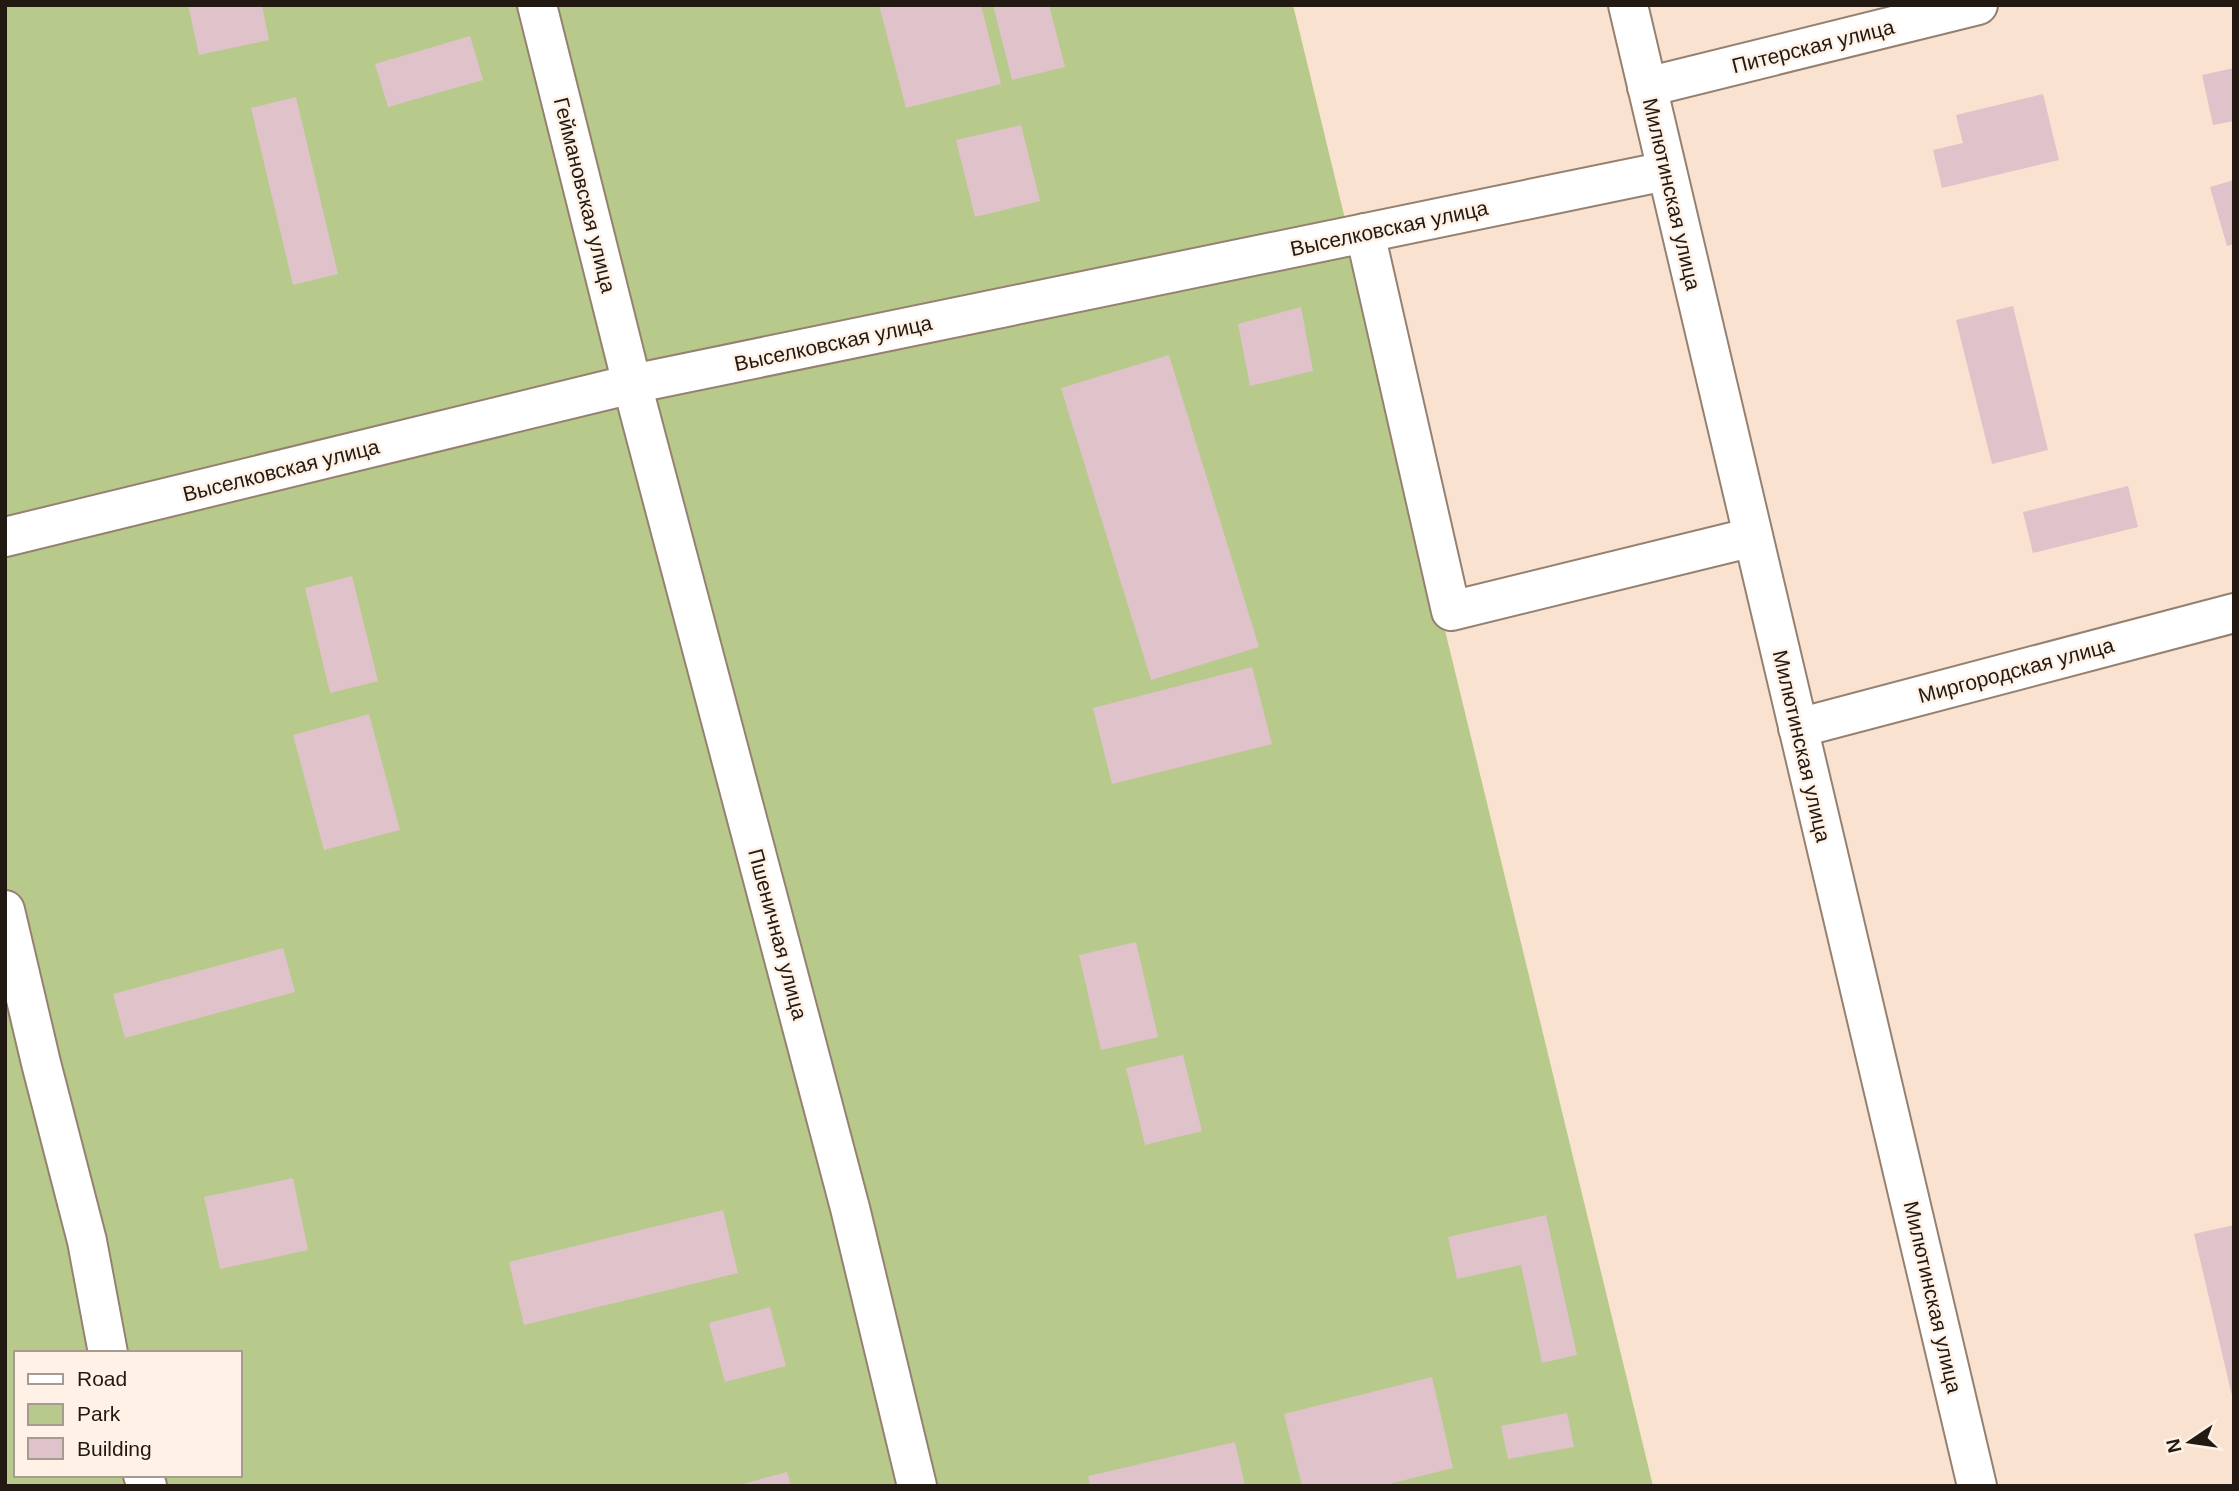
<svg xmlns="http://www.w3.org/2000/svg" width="2239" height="1491" viewBox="0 0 2239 1491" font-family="Arial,sans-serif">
<rect width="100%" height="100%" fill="#f9e2cf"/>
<path fill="#b7ca8b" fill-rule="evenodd" d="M 5,5 L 1293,5 L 1653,1486 L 5,1486 ZM 16,1353 L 240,1353 L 240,1475 L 16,1475 Z"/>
<g fill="#e0c2ca">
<path d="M 188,5 L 262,5 L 269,40 L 199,55 Z"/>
<path d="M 879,5 L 981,5 L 1001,84 L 906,108 Z"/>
<path d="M 993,5 L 1049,5 L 1065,67 L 1012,80 Z"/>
<path d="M 470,36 L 483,80 L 388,107 L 375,64 Z"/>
<path d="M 2234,68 L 2234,121 L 2213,125 L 2202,75 Z"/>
<path d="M 2043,94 L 2059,160 L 1942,188 L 1933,150 L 1963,143 L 1956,115 Z"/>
<path d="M 296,97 L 338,274 L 293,285 L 251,108 Z"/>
<path d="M 1021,125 L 1040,201 L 975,217 L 956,140 Z"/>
<path d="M 2234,180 L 2234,244 L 2227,246 L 2210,187 Z"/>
<path d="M 2013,306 L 2048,450 L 1992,464 L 1956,320 Z"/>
<path d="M 1301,307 L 1313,371 L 1250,386 L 1238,324 Z"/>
<path d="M 1169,355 L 1259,647 L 1151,680 L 1061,388 Z"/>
<path d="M 2128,486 L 2138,527 L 2033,553 L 2023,512 Z"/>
<path d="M 352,576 L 378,681 L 330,693 L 305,588 Z"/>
<path d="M 1252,667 L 1272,744 L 1112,784 L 1093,708 Z"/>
<path d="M 369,714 L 400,830 L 324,850 L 293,735 Z"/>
<path d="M 1136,942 L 1158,1037 L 1101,1050 L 1079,955 Z"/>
<path d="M 283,948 L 295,992 L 125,1038 L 113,994 Z"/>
<path d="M 1183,1055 L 1202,1131 L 1145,1145 L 1126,1068 Z"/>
<path d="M 293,1178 L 308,1250 L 220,1269 L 204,1197 Z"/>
<path d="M 723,1210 L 738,1273 L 524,1325 L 509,1262 Z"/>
<path d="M 1546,1215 L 1577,1355 L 1542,1363 L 1521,1265 L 1457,1279 L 1448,1237 Z"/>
<path d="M 2234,1225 L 2234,1400 L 2233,1400 L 2194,1234 Z"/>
<path d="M 770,1307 L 786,1366 L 725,1382 L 709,1323 Z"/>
<path d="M 1432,1377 L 1453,1468 L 1381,1486 L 1302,1486 L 1284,1414 Z"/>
<path d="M 1567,1413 L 1574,1447 L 1508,1459 L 1501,1426 Z"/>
<path d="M 1235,1442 L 1245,1486 L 1090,1486 L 1088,1476 Z"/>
<path d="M 787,1472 L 791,1486 L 739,1486 L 739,1485 Z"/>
</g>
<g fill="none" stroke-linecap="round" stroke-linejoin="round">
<g stroke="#968170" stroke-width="42">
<g id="minor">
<path d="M 537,5 L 632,384 L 850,1208 L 917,1486"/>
<path d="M 1647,87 L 1978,5"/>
<path d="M 1365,233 L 1451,611 L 1753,537"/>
<path d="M 5,537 L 632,384 L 1666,171"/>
<path d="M 1798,728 L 2234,613"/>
<path d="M 5,910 L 41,1063 L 87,1241 L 108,1353"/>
<path d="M 143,1475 L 147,1486"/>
</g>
</g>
<g stroke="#968170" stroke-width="42">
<path id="major" d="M 1628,5 L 1977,1486"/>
</g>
<use href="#minor" stroke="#fff" stroke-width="38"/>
<use href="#major" stroke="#fff" stroke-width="38"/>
</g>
<g text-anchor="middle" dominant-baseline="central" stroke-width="5" stroke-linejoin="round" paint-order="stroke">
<g font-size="21" fill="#211912" stroke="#fff1e5">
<text transform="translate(1813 46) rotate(-14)">Питерская улица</text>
<text transform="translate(1672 194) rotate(77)">Милютинская улица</text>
<text transform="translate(585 195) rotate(76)">Геймановская улица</text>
<text transform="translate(1389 228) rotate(-12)">Выселковская улица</text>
<text transform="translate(833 343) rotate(-12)">Выселковская улица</text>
<text transform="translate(281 470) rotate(-14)">Выселковская улица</text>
<text transform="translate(2016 670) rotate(-15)">Миргородская улица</text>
<text transform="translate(1802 746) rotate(77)">Милютинская улица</text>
<text transform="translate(778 934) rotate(75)">Пшеничная улица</text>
<text transform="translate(1933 1297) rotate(77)">Милютинская улица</text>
</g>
</g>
<rect width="2239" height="1491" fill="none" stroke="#211912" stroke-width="14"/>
<rect x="14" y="1351" width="228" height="126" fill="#fff1e5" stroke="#a69b91" stroke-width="2"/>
<rect x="28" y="1374" width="35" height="10" fill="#ffffff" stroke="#a69b91" stroke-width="2"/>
<text x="77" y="1386" font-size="21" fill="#211912">Road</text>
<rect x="28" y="1404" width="35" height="21" fill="#b7ca8b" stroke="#a69b91" stroke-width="2"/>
<text x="77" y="1421" font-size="21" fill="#211912">Park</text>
<rect x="28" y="1438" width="35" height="21" fill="#e0c2ca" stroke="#a69b91" stroke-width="2"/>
<text x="77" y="1456" font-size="21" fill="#211912">Building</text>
<g transform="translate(2190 1442) rotate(257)" stroke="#fff1e5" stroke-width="5" paint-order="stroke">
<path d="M0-5L12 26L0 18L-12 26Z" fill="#211912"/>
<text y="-10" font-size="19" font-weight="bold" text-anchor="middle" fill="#211912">N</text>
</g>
</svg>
